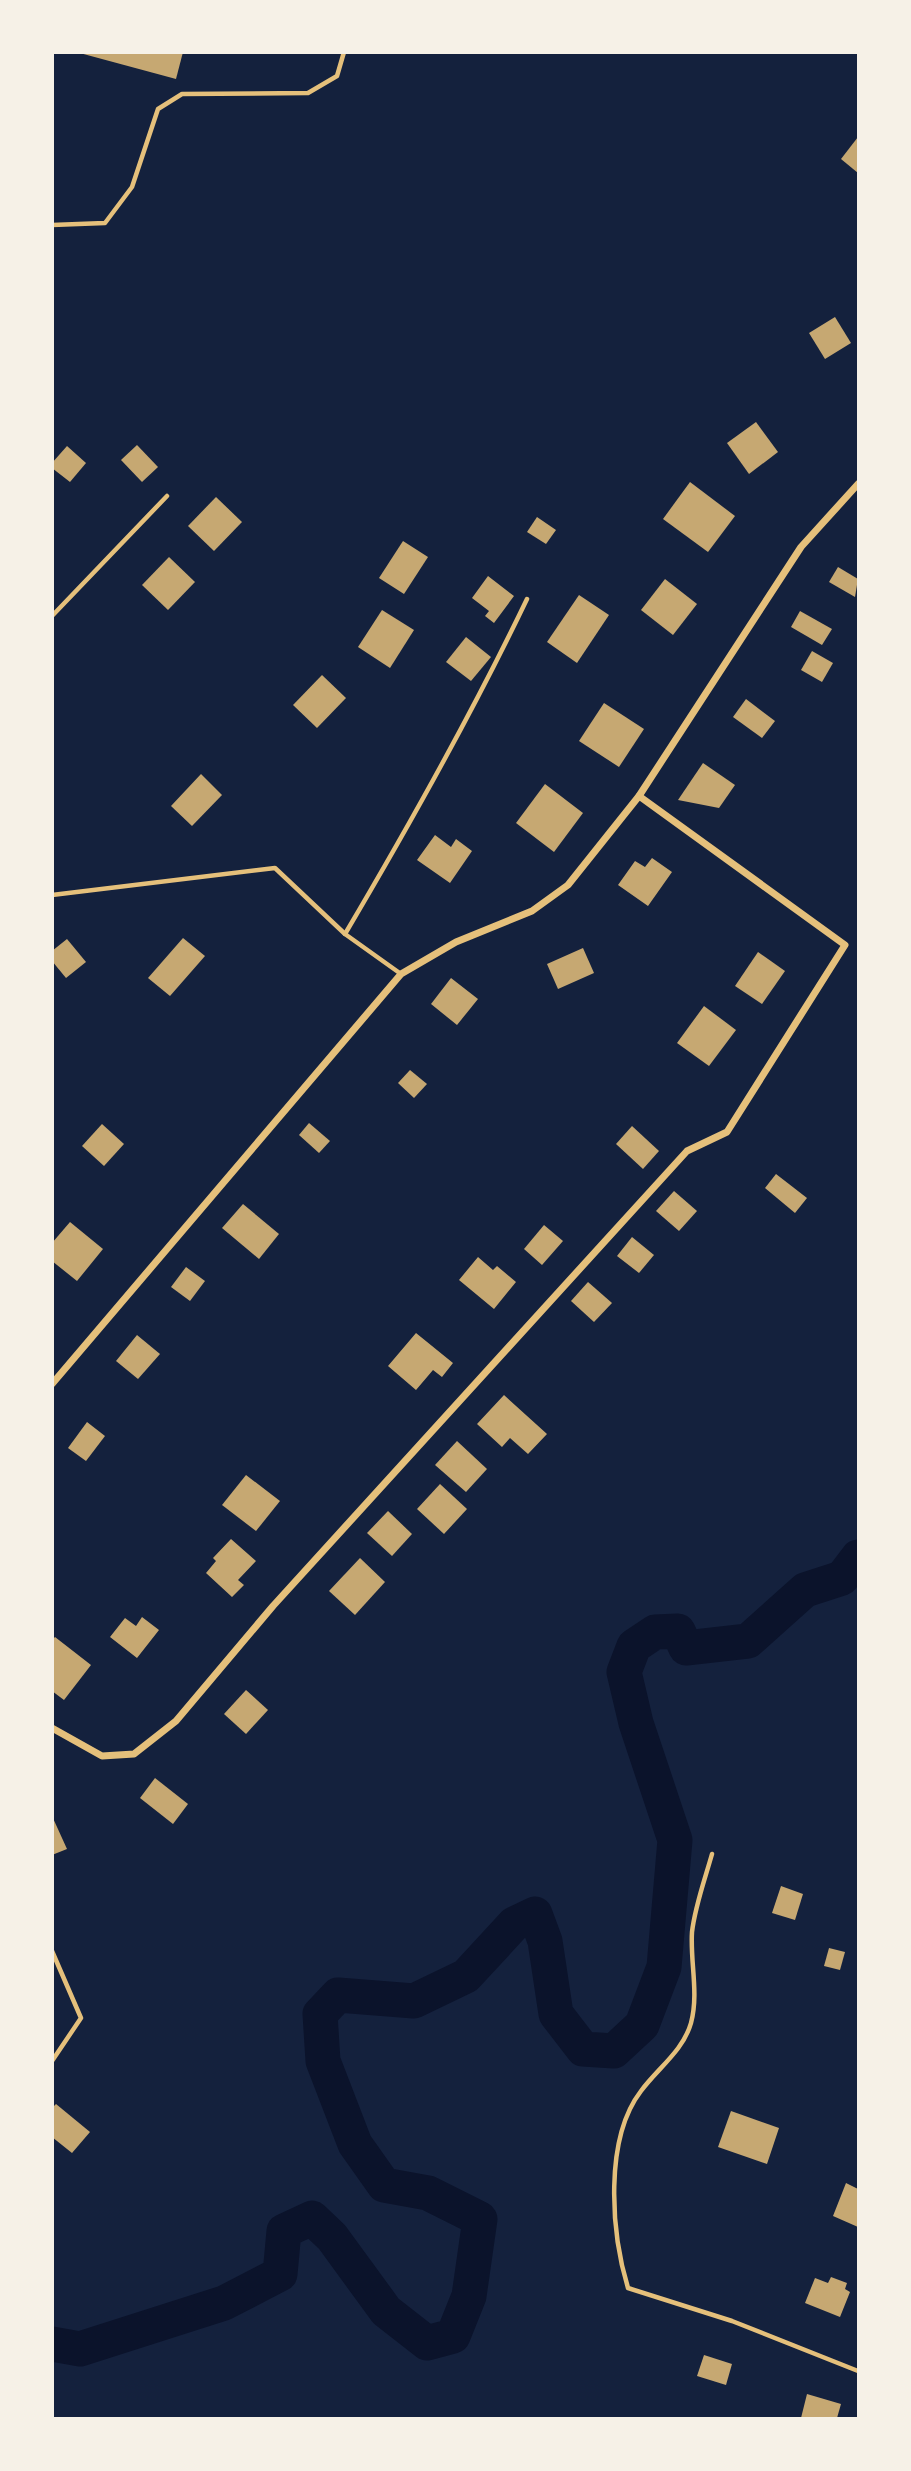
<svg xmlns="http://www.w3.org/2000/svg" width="911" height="2471" viewBox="0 0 911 2471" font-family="'Alegreya Sans',sans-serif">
<rect width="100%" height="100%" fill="#14213d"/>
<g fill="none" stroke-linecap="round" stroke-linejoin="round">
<path stroke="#0b132b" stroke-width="35" d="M 52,2344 L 80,2349 L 224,2303 L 280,2274 L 284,2231 L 312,2218 L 332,2237 L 386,2311 L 427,2343 L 453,2336 L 469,2296 L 480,2219 L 428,2193 L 384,2185 L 355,2144 L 323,2061 L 320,2014 L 338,1995 L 414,2001 L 466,1976 L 514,1924 L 535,1914 L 545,1941 L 556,2014 L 583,2049 L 614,2051 L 642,2025 L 664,1967 L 675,1840 L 636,1723 L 624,1672 L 634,1646 L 655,1632 L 678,1631 L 686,1648 L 748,1641 L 805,1590 L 842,1578 L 858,1557"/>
</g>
<g fill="#c6a872">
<path d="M 76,52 L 183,52 L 176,79 Z"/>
<path d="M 858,137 L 858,173 L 841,159 Z"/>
<path d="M 835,317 L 851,343 L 825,359 L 809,333 Z"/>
<path d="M 756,422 L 778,452 L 749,474 L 727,443 Z"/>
<path d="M 137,445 L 158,467 L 142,482 L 121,460 Z"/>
<path d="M 67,446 L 86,463 L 70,482 L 52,468 L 52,463 Z"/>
<path d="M 690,482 L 735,516 L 708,552 L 663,519 Z"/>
<path d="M 216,497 L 242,522 L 214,551 L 188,526 Z"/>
<path d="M 537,517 L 556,530 L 546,544 L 527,532 Z"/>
<path d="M 403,541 L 428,557 L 404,594 L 379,578 Z"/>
<path d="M 169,557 L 195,582 L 168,610 L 142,585 Z"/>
<path d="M 838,567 L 858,579 L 855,597 L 829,582 Z"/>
<path d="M 488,576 L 514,596 L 494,623 L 485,616 L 489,611 L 472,598 Z"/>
<path d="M 665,579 L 697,604 L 673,635 L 641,610 Z"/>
<path d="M 579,595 L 609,615 L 577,663 L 547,642 Z"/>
<path d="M 382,610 L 414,630 L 390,668 L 358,647 Z"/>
<path d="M 800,611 L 832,629 L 822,645 L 791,627 Z"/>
<path d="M 466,637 L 491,657 L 471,681 L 446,662 Z"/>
<path d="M 812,651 L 833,663 L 822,682 L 801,670 Z"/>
<path d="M 322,675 L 346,698 L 317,728 L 293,705 Z"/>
<path d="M 746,699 L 775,721 L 762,738 L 733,717 Z"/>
<path d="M 604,703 L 644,729 L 619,767 L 579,741 Z"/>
<path d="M 703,763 L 735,785 L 719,808 L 678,800 Z"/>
<path d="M 201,774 L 222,795 L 192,826 L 171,806 Z"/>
<path d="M 545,784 L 583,813 L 554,852 L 516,823 Z"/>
<path d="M 435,835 L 451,847 L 456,839 L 472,851 L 450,883 L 417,860 Z"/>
<path d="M 652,858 L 672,872 L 648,906 L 618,885 L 635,861 L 645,867 Z"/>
<path d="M 183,938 L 205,956 L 170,996 L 148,978 Z"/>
<path d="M 67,939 L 86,962 L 66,978 L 52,961 L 52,951 Z"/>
<path d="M 583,948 L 594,973 L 558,989 L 547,964 Z"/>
<path d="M 758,952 L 785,971 L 762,1004 L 735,986 Z"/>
<path d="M 451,978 L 478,999 L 457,1025 L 431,1004 Z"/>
<path d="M 704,1006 L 736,1030 L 709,1066 L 677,1043 Z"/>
<path d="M 410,1070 L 427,1084 L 414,1098 L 398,1083 Z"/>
<path d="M 309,1123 L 330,1141 L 319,1153 L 299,1135 Z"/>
<path d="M 102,1124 L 124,1144 L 104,1166 L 82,1146 Z"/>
<path d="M 632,1126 L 659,1151 L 643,1169 L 616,1144 Z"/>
<path d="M 776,1174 L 807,1198 L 795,1213 L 765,1188 Z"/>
<path d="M 674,1191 L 697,1211 L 679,1231 L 656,1211 Z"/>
<path d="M 243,1204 L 279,1234 L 259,1259 L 222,1228 Z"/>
<path d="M 70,1222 L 103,1249 L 77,1281 L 52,1261 L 52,1243 Z"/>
<path d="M 544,1225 L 563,1241 L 542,1265 L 524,1249 Z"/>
<path d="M 632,1237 L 654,1255 L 639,1273 L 617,1256 Z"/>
<path d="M 478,1257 L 493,1270 L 497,1266 L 516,1282 L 494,1309 L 459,1280 Z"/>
<path d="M 186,1267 L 205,1281 L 190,1301 L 171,1287 Z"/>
<path d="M 588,1282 L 612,1303 L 594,1322 L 571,1301 Z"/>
<path d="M 416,1333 L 453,1363 L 442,1377 L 433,1370 L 416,1390 L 388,1366 Z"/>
<path d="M 137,1335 L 160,1354 L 138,1379 L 116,1361 Z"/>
<path d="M 504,1395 L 547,1434 L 528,1454 L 510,1438 L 502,1447 L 477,1424 Z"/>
<path d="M 87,1422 L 105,1436 L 86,1461 L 68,1448 Z"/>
<path d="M 457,1441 L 487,1469 L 466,1492 L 435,1465 Z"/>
<path d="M 246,1475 L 280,1501 L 256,1531 L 222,1505 Z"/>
<path d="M 440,1484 L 467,1509 L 444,1534 L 417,1509 Z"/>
<path d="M 388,1511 L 412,1534 L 392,1556 L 367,1533 Z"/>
<path d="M 231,1539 L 256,1561 L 238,1580 L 244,1585 L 232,1597 L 206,1573 L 216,1561 L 213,1558 Z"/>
<path d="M 360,1558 L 385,1582 L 355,1615 L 329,1591 Z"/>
<path d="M 142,1617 L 159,1630 L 137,1658 L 110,1637 L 125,1618 L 136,1626 Z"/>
<path d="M 55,1637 L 91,1665 L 64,1700 L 52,1691 L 52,1640 Z"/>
<path d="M 246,1690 L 268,1710 L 246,1734 L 224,1714 Z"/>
<path d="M 155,1778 L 188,1804 L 173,1824 L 140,1798 Z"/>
<path d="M 52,1816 L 67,1849 L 52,1855 Z"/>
<path d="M 781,1886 L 803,1894 L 795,1920 L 772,1913 Z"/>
<path d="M 829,1948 L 845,1952 L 840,1970 L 824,1966 Z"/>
<path d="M 56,2104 L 90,2132 L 72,2153 L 52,2137 L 52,2108 Z"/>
<path d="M 731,2111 L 779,2128 L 767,2164 L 718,2147 Z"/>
<path d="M 846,2183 L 858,2189 L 858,2227 L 833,2216 Z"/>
<path d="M 831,2277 L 847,2283 L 845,2289 L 850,2292 L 840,2317 L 805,2303 L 815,2278 L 828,2283 Z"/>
<path d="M 704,2355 L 732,2364 L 726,2385 L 697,2376 Z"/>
<path d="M 807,2394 L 841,2404 L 837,2418 L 801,2418 Z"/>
</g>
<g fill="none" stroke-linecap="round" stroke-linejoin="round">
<g stroke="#e5c07b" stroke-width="4.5">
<path d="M 52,225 L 105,223 L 132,187 L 158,109 L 182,94 L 308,93 L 337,76 L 344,52"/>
<path d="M 52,616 L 167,496"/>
<path d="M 52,895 L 275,868 L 345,934 L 401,974"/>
<path d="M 345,934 C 410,824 472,714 527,599"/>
<path d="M 712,1854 C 705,1879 695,1906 692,1932 C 690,1962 699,1993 691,2023 C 683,2051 658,2068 641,2091 C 604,2139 611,2232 628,2288 L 732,2321 L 858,2371"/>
<path d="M 52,1951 L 81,2018 L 52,2061"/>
</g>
<g stroke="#e5c07b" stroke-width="7">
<path d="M 52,1384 L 401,974 L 456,942 L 532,911 L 568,885 L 639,796 L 801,547 L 858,484"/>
<path d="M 52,1728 L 102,1756 L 134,1754 L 176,1721 L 273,1606 L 687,1151 L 727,1132 L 845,945 L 639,796"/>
</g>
</g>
<rect width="911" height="2471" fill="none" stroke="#f6f1e7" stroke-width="108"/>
</svg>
